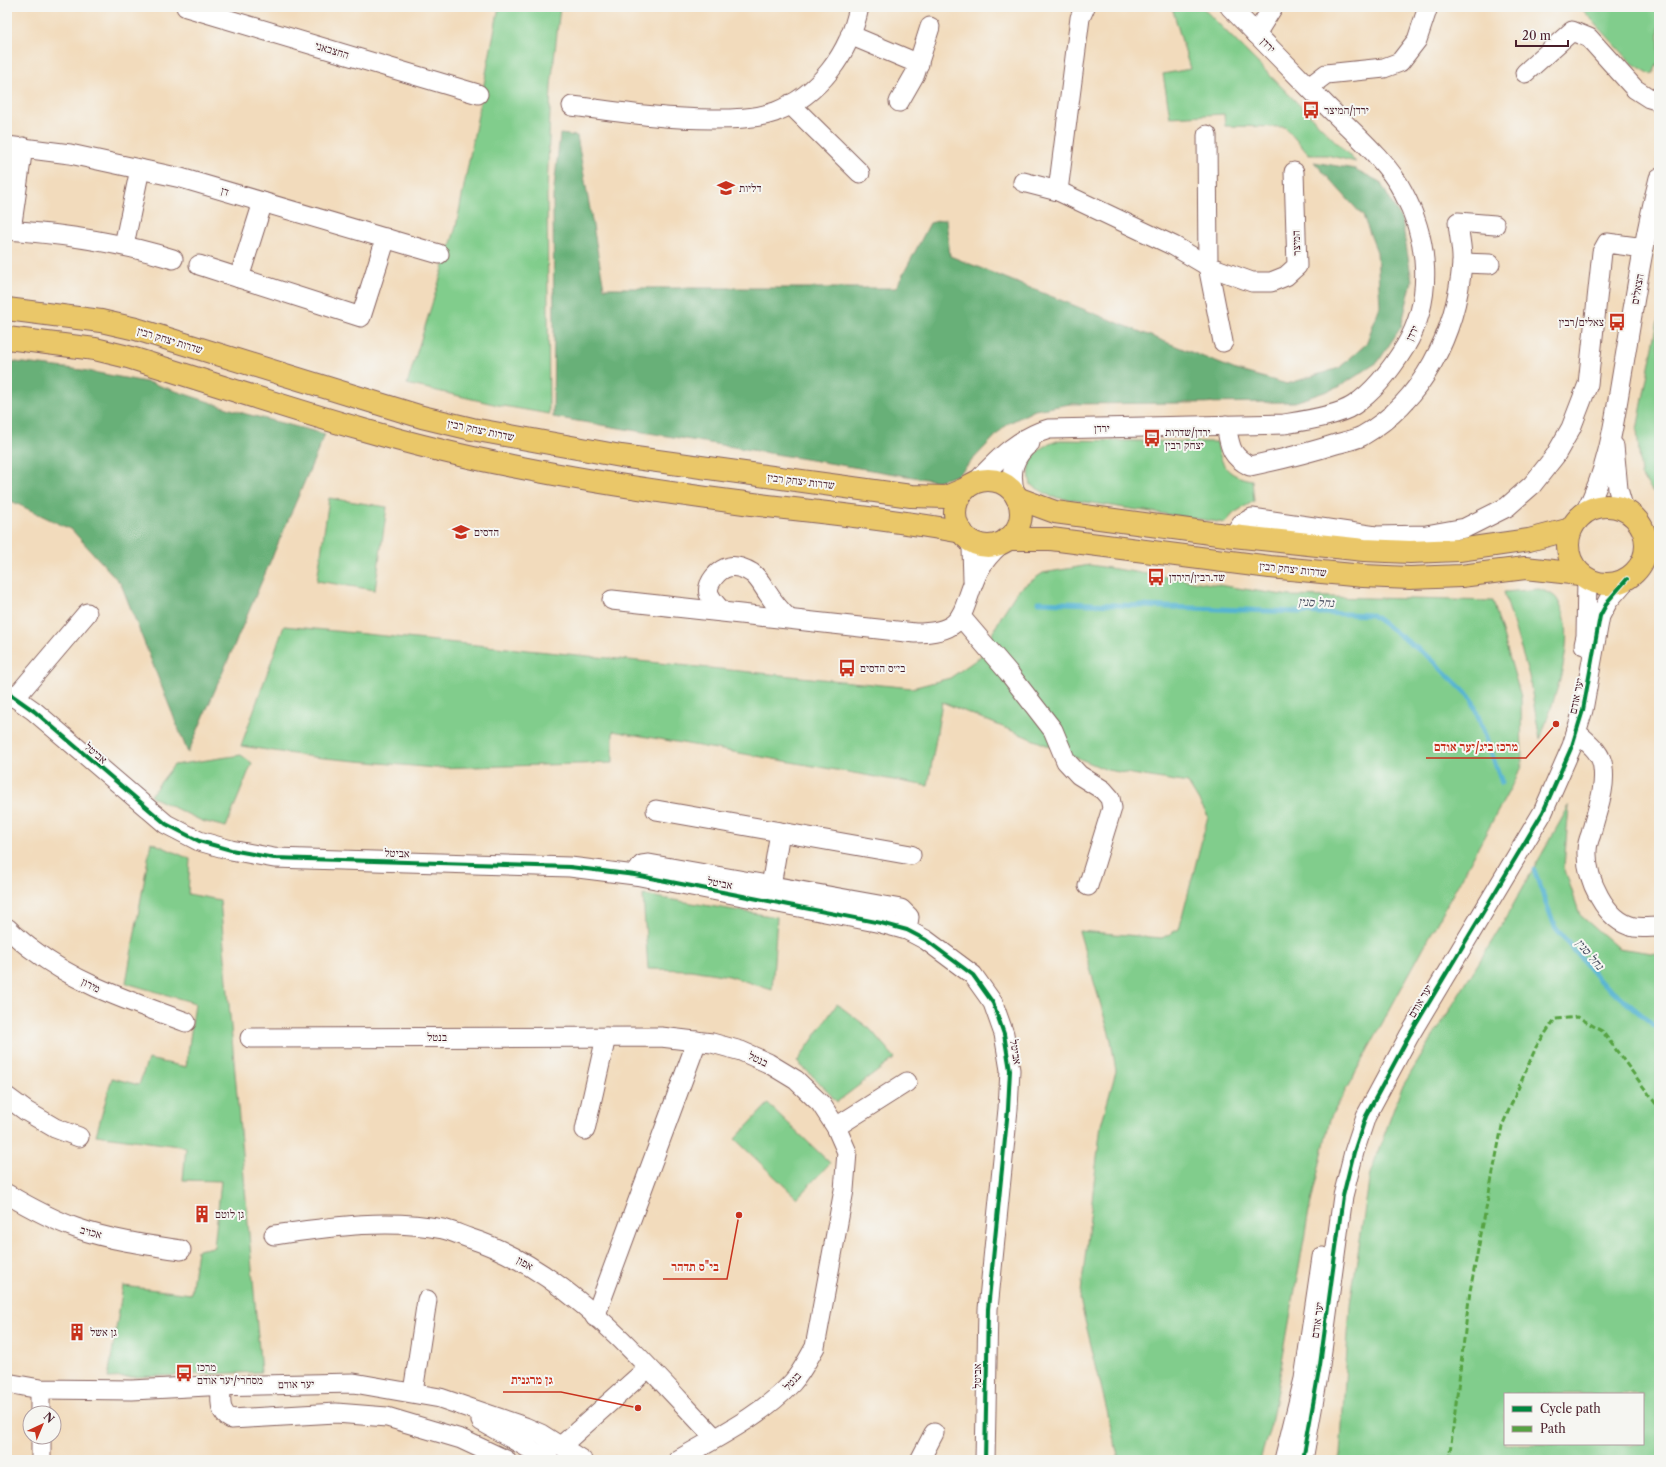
<svg xmlns="http://www.w3.org/2000/svg" width="1666" height="1467" viewBox="0 0 1666 1467" font-family="'Libre Caslon Text','Frank Ruhl Libre',serif">
<rect width="100%" height="100%" fill="#f6f6f2"/>
<filter id="ink" filterUnits="userSpaceOnUse"><feTurbulence type="fractalNoise" baseFrequency=".025" numOctaves="2"/><feDisplacementMap in="SourceGraphic" scale="8" xChannelSelector="R" yChannelSelector="G"/><feConvolveMatrix kernelMatrix="1 2 1 2 8 2 1 2 1" color-interpolation-filters="sRGB"/></filter>
<filter id="wash" filterUnits="userSpaceOnUse"><feTurbulence type="fractalNoise" baseFrequency=".012" numOctaves="4" result="noise"/><feDisplacementMap in="SourceGraphic" scale="16" xChannelSelector="R" yChannelSelector="G"/><feGaussianBlur stdDeviation="0.9" result="paint"/><feColorMatrix in="noise" values="0 0 0 0 0 0 0 0 0 0 0 0 0 0 0 0 0 1.4 0 .05"/><feComposite in="paint" operator="in"/></filter>
<g filter="url(#wash)">
<rect width="100%" height="100%" fill="#f2dbbc"/>
<g fill="#81cd8c" stroke="#66765c" fill-rule="evenodd">
<path d="M 499,7 L 560,7 L 551,86 L 547,193 L 549,414 L 498,405 L 407,384 L 456,227 Z"/>
<path d="M 1172,7 L 1202,7 L 1356,162 L 1327,155 L 1309,155 L 1285,127 L 1225,126 L 1224,114 L 1170,117 L 1163,74 L 1190,69 Z"/>
<path d="M 1580,7 L 1659,7 L 1659,61 L 1652,75 L 1632,63 Z"/>
<path d="M 1659,315 L 1659,495 L 1653,492 L 1641,475 L 1637,430 Z"/>
<path d="M 1060,440 L 1217,442 C 1221,466 1227,476 1252,480 L 1254,501 L 1234,513 L 1225,523 L 1052,497 L 1031,485 C 1025,459 1036,448 1060,440 Z"/>
<path d="M 329,498 L 387,507 L 375,590 L 317,581 Z"/>
<path d="M 1090,565 L 1289,596 L 1493,601 L 1521,697 L 1522,767 L 1330,1119 L 1309,1211 L 1271,1424 L 1260,1460 L 1119,1460 L 1080,1300 L 1101,1125 L 1116,1071 L 1111,1040 L 1079,931 L 1162,938 L 1179,929 L 1208,816 L 1188,783 L 1107,770 L 942,702 L 928,786 L 613,731 L 613,763 L 435,768 L 313,757 L 241,746 L 284,626 L 912,688 L 950,678 L 980,657 L 1002,615 L 1018,590 L 1043,573 Z"/>
<path d="M 1539,589 C 1544,591 1554,594 1557,599 C 1582,635 1552,703 1540,740 L 1529,676 L 1504,592 Z"/>
<path d="M 241,755 L 252,763 L 226,827 L 202,821 L 150,796 L 174,765 Z"/>
<path d="M 1569,806 L 1564,867 L 1580,915 L 1618,948 L 1659,954 L 1659,1460 L 1338,1460 L 1340,1455 L 1350,1305 L 1370,1174 L 1401,1089 L 1500,928 ZM 1505,1394 L 1643,1394 L 1643,1444 L 1505,1444 Z"/>
<path d="M 151,842 L 190,859 L 188,894 L 220,900 L 261,1372 L 108,1378 L 123,1286 L 191,1294 L 197,1250 L 214,1247 L 221,1181 L 183,1180 L 186,1147 L 96,1135 L 112,1078 L 139,1085 L 148,1059 L 186,1067 L 195,1003 L 126,983 Z"/>
<path d="M 643,895 L 777,917 L 772,990 L 729,976 L 691,970 L 648,969 Z"/>
<path d="M 837,1004 L 870,1029 L 895,1058 L 837,1102 L 817,1080 L 797,1062 Z"/>
<path d="M 768,1104 L 830,1163 L 797,1198 L 735,1139 Z"/>
</g>
<g fill="#68b078" stroke="#596852">
<path d="M 560,134 L 577,136 L 604,288 L 896,288 L 930,223 L 946,219 L 950,256 L 1236,370 L 1287,384 L 1339,368 L 1366,344 L 1380,306 L 1377,252 L 1363,216 L 1314,162 L 1355,169 L 1380,182 L 1402,221 L 1412,281 L 1401,327 L 1378,362 L 1339,387 L 1295,402 L 1070,404 L 1035,410 L 1007,424 L 958,475 L 937,481 L 553,417 L 554,329 L 553,197 Z"/>
<path d="M 7,361 L 82,370 L 151,383 L 246,414 L 325,434 L 188,753 L 121,584 L 72,530 L 7,499 Z"/>
</g>
<g fill="none" stroke-linecap="round" stroke-linejoin="round">
<g stroke="#54b4d2" stroke-width="5">
<path d="M 1039,602 L 1372,615 L 1430,658 L 1472,699 L 1502,783"/>
<path d="M 1534,870 L 1555,927 L 1599,980 L 1659,1029"/>
</g>
</g>
</g>
<g filter="url(#ink)">
<g fill="none" stroke-linecap="round" stroke-linejoin="round">
<g stroke="#85615e" stroke-width="21">
<g id="minor">
<path d="M 186,7 L 478,94"/>
<path d="M 1256,34 L 1273,7"/>
<path d="M 850,35 L 919,64"/>
<path d="M 1525,73 L 1572,31 L 1589,38 L 1635,89 L 1649,98 L 1659,101"/>
<path d="M 1309,87 L 1326,74 L 1384,68 L 1400,62 L 1417,40 L 1428,7"/>
<path d="M 899,102 L 915,74 L 930,27"/>
<path d="M 790,104 L 860,173"/>
<path d="M 572,106 C 619,112 664,119 712,119 C 732,119 755,119 775,112 C 819,95 850,53 859,7"/>
<path d="M 1207,135 L 1208,266 L 1223,342"/>
<path d="M 7,146 L 70,154 L 181,178 L 439,254"/>
<path d="M 1023,182 L 1058,191 L 1174,246 L 1208,266 L 1252,282 L 1271,282 L 1286,276 L 1297,266 L 1294,172"/>
<path d="M 1058,191 L 1080,18 L 1085,7"/>
<path d="M 7,230 C 64,234 119,242 173,259"/>
<path d="M 11,230 L 23,147"/>
<path d="M 124,245 L 140,169"/>
<path d="M 1462,263 L 1490,264"/>
<path d="M 199,265 L 361,317 L 386,238"/>
<path d="M 239,278 L 263,202"/>
<path d="M 1226,425 C 1230,446 1230,456 1250,466 C 1279,460 1308,453 1336,444 C 1344,442 1354,440 1362,436 C 1423,401 1456,333 1462,264 C 1463,251 1459,236 1458,222 L 1495,225"/>
<path d="M 1614,446 L 1618,489 L 1624,510"/>
<path d="M 977,481 C 998,459 1019,437 1049,429 L 1284,424 C 1303,421 1338,416 1354,405 C 1375,391 1392,368 1405,347 C 1434,299 1429,240 1403,192 C 1387,160 1348,128 1323,102 C 1292,70 1261,39 1230,7"/>
<path d="M 1015,493 C 1009,472 1013,457 1030,443"/>
<path d="M 1585,512 C 1609,469 1615,416 1623,369 C 1634,305 1643,241 1659,178"/>
<path d="M 1233,536 L 1241,524 L 1252,518 L 1376,536 L 1426,535 L 1465,528 L 1507,507 L 1532,485 L 1555,456 L 1571,428 L 1588,384 L 1602,252 L 1607,243 L 1644,248"/>
<path d="M 968,539 L 972,548 L 973,580"/>
<path d="M 612,600 L 915,633 C 969,633 960,610 978,572 C 984,560 993,551 1002,543"/>
<path d="M 722,611 C 717,606 712,601 709,594 C 706,584 718,569 729,567 C 736,565 746,569 752,573 C 760,579 763,587 769,595 C 774,603 781,611 788,618"/>
<path d="M 961,617 L 1008,672 L 1053,730 L 1066,761 L 1079,775 L 1103,790 L 1110,798 L 1112,808 L 1088,886"/>
<path d="M 1584,645 L 1586,636 L 1587,579"/>
<path d="M 7,692 L 34,711 L 166,824 L 199,841 L 231,850 L 274,858 L 570,867 L 635,875 L 881,923 L 907,930 L 926,940 L 973,975 L 993,1003 L 1004,1034 L 1010,1070 L 1008,1109 L 988,1309 L 985,1460"/>
<path d="M 15,698 L 87,613"/>
<path d="M 1576,732 C 1587,742 1602,752 1603,768 C 1606,790 1596,812 1591,834 C 1589,839 1587,846 1587,851 C 1586,878 1605,921 1634,927 C 1642,928 1651,927 1659,927"/>
<path d="M 656,810 L 911,855"/>
<path d="M 635,875 L 642,865 L 649,864 L 901,909 L 909,917 L 907,930"/>
<path d="M 771,886 L 780,832"/>
<path d="M 7,928 C 15,935 24,944 33,950 C 78,985 133,1002 186,1022"/>
<path d="M 250,1038 L 661,1037 L 712,1043 L 741,1051 L 768,1063 L 796,1080 L 821,1104 L 836,1127 L 847,1152 L 844,1190 L 815,1347 C 808,1359 802,1372 792,1383 C 761,1416 717,1437 678,1460"/>
<path d="M 7,1097 L 26,1111 L 55,1128 L 79,1137"/>
<path d="M 836,1127 L 907,1082"/>
<path d="M 585,1130 L 606,1037"/>
<path d="M 7,1194 C 29,1207 51,1219 76,1228 C 110,1240 146,1245 181,1250"/>
<path d="M 274,1235 C 330,1227 386,1218 443,1229 C 452,1231 460,1235 469,1238 C 569,1270 644,1364 715,1438"/>
<path d="M 595,1317 L 697,1041"/>
<path d="M 7,1383 L 40,1389 L 132,1390 L 207,1386 L 354,1383 L 440,1398 L 525,1427 L 541,1434 L 582,1460"/>
<path d="M 221,1386 C 221,1399 218,1412 231,1419 L 336,1413 L 387,1417 L 461,1439 L 506,1460"/>
<path d="M 40,1389 L 40,1413"/>
<path d="M 413,1392 L 427,1300"/>
<path d="M 481,1421 L 549,1460"/>
<path d="M 41,1437 L 41,1460"/>
<path d="M 561,1446 L 648,1368"/>
<path d="M 920,1460 L 934,1433"/>
<path d="M 1284,1460 L 1304,1379 L 1322,1257"/>
<path d="M 1303,1460 L 1320,1365 L 1343,1196 L 1354,1152 L 1366,1116 L 1409,1036 L 1543,812 L 1572,746 L 1583,710 L 1600,616 L 1608,601 L 1627,579"/>
</g>
</g>
<g stroke="#85615e" stroke-width="24">
<g id="major">
<path d="M 7,309 L 101,321 L 136,329 L 422,417 L 472,429 L 621,456 L 911,496 L 946,497 L 965,489"/>
<path d="M 7,338 L 95,349 L 128,357 C 255,396 381,441 512,466 C 586,481 661,492 737,502 C 812,512 888,518 962,532"/>
<circle cx="988" cy="513" r="33"/>
<path d="M 1017,498 L 1055,512 L 1233,536 L 1364,550 L 1410,552 L 1459,550 L 1529,540 L 1571,529"/>
<circle cx="1607" cy="545" r="39"/>
<path d="M 1007,539 L 1051,539 L 1270,567 L 1363,576 L 1410,578 L 1461,576 L 1525,568 L 1580,574"/>
</g>
</g>
<use href="#minor" stroke="#fff" stroke-width="19"/>
<use href="#major" stroke="#eac769" stroke-width="22"/>
<path stroke="#56a243" stroke-width="3" stroke-dasharray="6 3" stroke-linecap="butt" d="M 1449,1460 L 1470,1291 L 1502,1126 L 1536,1047 L 1555,1019 L 1578,1017 L 1602,1031 L 1659,1108"/>
<g stroke="#f6f6f2" stroke-width="6">
<g id="cycleway">
<path d="M 7,692 L 34,711 L 166,824 L 199,841 L 231,850 L 274,858 L 570,867 L 635,875 L 881,923 L 907,930 L 926,940 L 973,975 L 993,1003 L 1004,1034 L 1010,1070 L 1008,1109 L 988,1309 L 985,1460"/>
<path d="M 1303,1460 L 1320,1365 L 1343,1196 L 1354,1152 L 1366,1116 L 1409,1036 L 1543,812 L 1572,746 L 1583,710 L 1600,616 L 1608,601 L 1627,579"/>
</g>
</g>
<use href="#cycleway" stroke="#00873e" stroke-width="4"/>
</g>
</g>
<defs>
<g id="bus-bare" transform="scale(1.38)"><path d="M-5-6H5V4H4V6H2V4H-2V6H-4V4H-5ZM-3.5-4V0h7V-4ZM-3.5 1.2v1.5H-2V1.2ZM2 1.2v1.5H3.5V1.2Z" fill="#c8321e" stroke="#f6f6f2" stroke-width="2.5" paint-order="stroke"/></g>
<g id="school-bare" transform="scale(1.38)"><path d="M0-5L7-2L0 1L-7-2ZM-4 1L0 2.5L4 1V4Q0 6-4 4Z" fill="#c8321e" stroke="#f6f6f2" stroke-width="2.5" paint-order="stroke"/></g>
<g id="building-bare" transform="scale(1.38)"><path d="M-4-6H4V6H1V3H-1V6H-4ZM-2.5-4.3h1.7v1.8h-1.7ZM.8-4.3h1.7v1.8H.8ZM-2.5-1h1.7V.8h-1.7ZM.8-1h1.7V.8H.8Z" fill="#c8321e" stroke="#f6f6f2" stroke-width="2.5" paint-order="stroke"/></g>
</defs>
<g fill-rule="evenodd">
<use href="#bus-bare" x="1311" y="110"/>
<use href="#school-bare" x="726" y="188"/>
<use href="#bus-bare" x="1617" y="322"/>
<use href="#bus-bare" x="1152" y="438"/>
<use href="#school-bare" x="461" y="532"/>
<use href="#bus-bare" x="1156" y="577"/>
<use href="#bus-bare" x="847" y="668"/>
<use href="#building-bare" x="202" y="1214"/>
<use href="#building-bare" x="77" y="1332"/>
<use href="#bus-bare" x="184" y="1373"/>
</g>
<g text-anchor="middle" dominant-baseline="central" stroke-width="4" stroke-linejoin="round" paint-order="stroke">
<g font-size="11" fill="#4a1f2b" stroke="#f6f6f2">
<text transform="translate(1268 45) rotate(46)">ירדן</text>
<text transform="translate(332 50) rotate(17)">החצבאני</text>
<text transform="translate(225 191) rotate(16)">דן</text>
<text transform="translate(1296 243) rotate(-92)">המיצר</text>
<text transform="translate(1637 289) rotate(-80)">הצאלים</text>
<text transform="translate(1412 333) rotate(-65)">ירדן</text>
<text transform="translate(170 340) rotate(17)">שדרות יצחק רבין</text>
<text transform="translate(1102 428) rotate(-1)">ירדן</text>
<text transform="translate(481 430) rotate(12)">שדרות יצחק רבין</text>
<text transform="translate(801 481) rotate(7)">שדרות יצחק רבין</text>
<text transform="translate(1293 569) rotate(6)">שדרות יצחק רבין</text>
<text transform="translate(1576 696) rotate(-78)">יער אודם</text>
<text transform="translate(96 753) rotate(41)">אביטל</text>
<text transform="translate(397 853) rotate(2)">אביטל</text>
<text transform="translate(720 883) rotate(11)">אביטל</text>
<text transform="translate(91 985) rotate(27)">מירון</text>
<text transform="translate(1420 1001) rotate(-59)">יער אודם</text>
<text x="437" y="1037">בנטל</text>
<text transform="translate(1016 1052) rotate(81)">אביטל</text>
<text transform="translate(758 1059) rotate(25)">בנטל</text>
<text transform="translate(91 1232) rotate(15)">אכזיב</text>
<text transform="translate(525 1263) rotate(30)">אפון</text>
<text transform="translate(1317 1320) rotate(-82)">יער אודם</text>
<text transform="translate(977 1376) rotate(-90)">אביטל</text>
<text transform="translate(792 1381) rotate(-48)">בנטל</text>
<text transform="translate(296 1384) rotate(-1)">יער אודם</text>
</g>
<g font-size="11" fill="#4a1f2b" stroke="#f6f6f2" text-anchor="start">
<text x="1324" y="110">ירדן/המיצר</text>
<text x="739" y="188">דליות</text>
<text x="1604" y="322" text-anchor="end">צאלים/רבין</text>
<text x="1165" y="432">ירדן/שדרות<tspan x="1165" dy="13">יצחק רבין</tspan></text>
<text x="474" y="532">הדסים</text>
<text x="1169" y="577">שד.רבין/הירדן</text>
<text x="860" y="668">בי״ס הדסים</text>
<text x="215" y="1214">גן לוטם</text>
<text x="90" y="1332">גן אשל</text>
<text x="197" y="1367">מרכז<tspan x="197" dy="13">מסחרי/יער אודם</tspan></text>
</g>
<g font-size="12" font-style="italic" fill="#4e5365" stroke="#f6f6f2">
<text transform="translate(1316 602) rotate(2)">נחל סנין</text>
<text transform="translate(1590 954) rotate(50)">נחל סנין</text>
</g>
</g>
<path fill="none" stroke="#c8321e" stroke-width="1.5" d="M1556 724L1526 758H1426M739 1215L727 1279H663M638 1408L561 1392H503"/>
<g fill="#c8321e" stroke="#f6f6f2" stroke-width="1.5">
<circle cx="1556" cy="724" r="4"/>
<circle cx="739" cy="1215" r="4"/>
<circle cx="638" cy="1408" r="4"/>
</g>
<g font-size="12" text-anchor="middle" font-weight="bold" fill="#c8321e" stroke="#f6f6f2" stroke-width="4" stroke-linejoin="round" paint-order="stroke">
<text x="1476" y="751">מרכז ביג/יער אודם</text>
<text x="695" y="1271">בי"ס תדהר</text>
<text x="532" y="1384">גן מרגנית</text>
</g>
<rect width="1666" height="1467" fill="none" stroke="#f6f6f2" stroke-width="24"/>
<rect x="1504" y="1393" width="140" height="52" fill="#f6f6f2" stroke="#b1a0a2"/>
<rect x="1512" y="1406" width="20" height="6" fill="#00873e" stroke="#b1a0a2"/>
<text x="1540" y="1413" font-size="12" fill="#4a1f2b">Cycle path</text>
<rect x="1512" y="1426" width="20" height="6" fill="#56a243" stroke="#b1a0a2"/>
<text x="1540" y="1433" font-size="12" fill="#4a1f2b">Path</text>
<g transform="translate(42 1425) rotate(44)"><circle r="19" fill="#f6f6f2" stroke="#b1a0a2"/>
<path d="M0-3L7 15L0 10L-7 15Z" fill="#c8321e"/>
<text y="-6" font-size="11" font-weight="bold" text-anchor="middle" fill="#4a1f2b">N</text>
</g>
<path d="M1516 40v6h52v-6" fill="none" stroke="#4a1f2b" stroke-width="2"/>
<text x="1522" y="40" font-size="12" fill="#4a1f2b" stroke="#f6f6f2" stroke-width="3" paint-order="stroke">20 m</text>
</svg>
